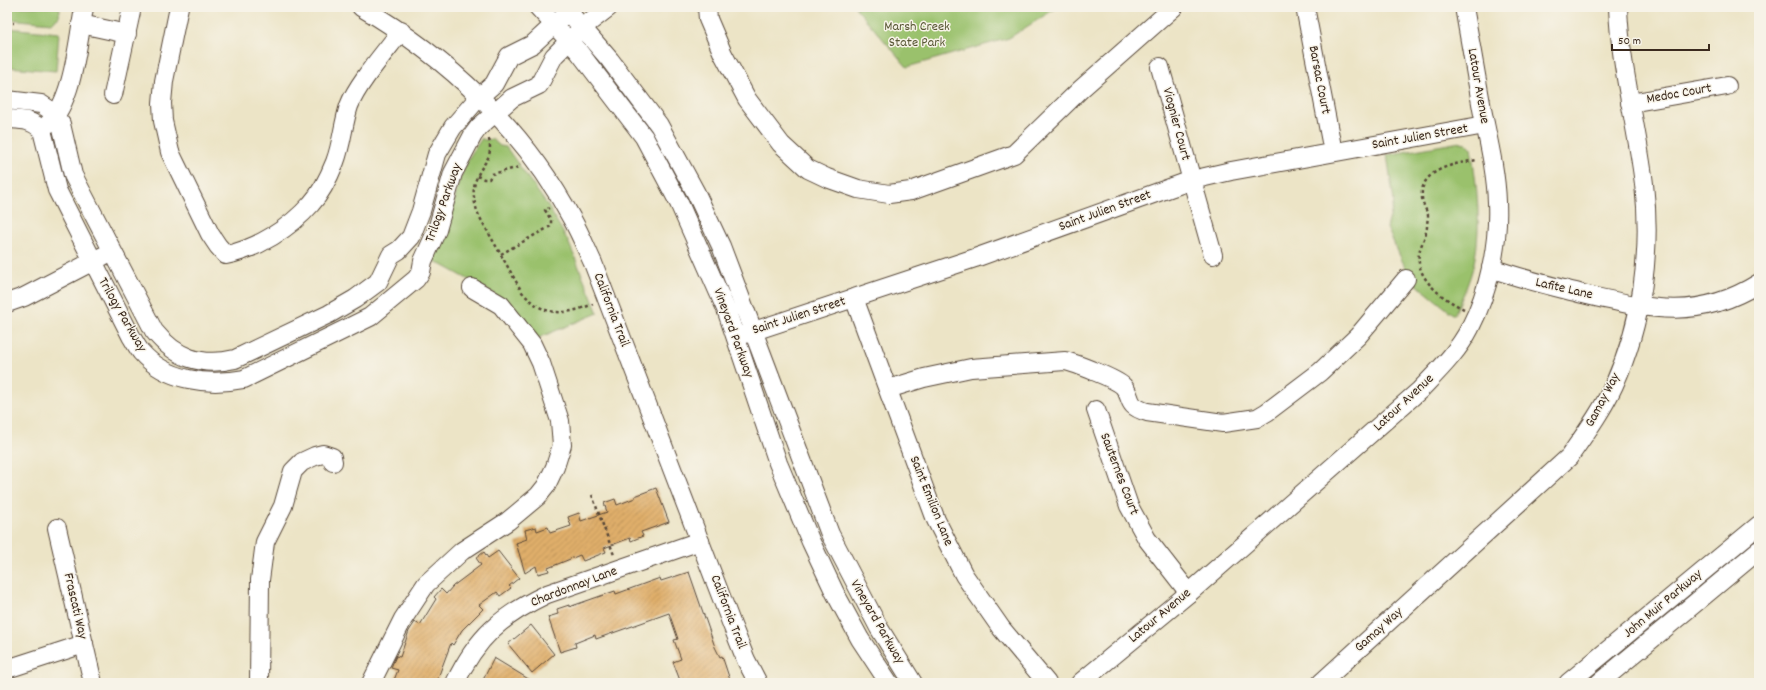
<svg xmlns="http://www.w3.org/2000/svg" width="1766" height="690" viewBox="0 0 1766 690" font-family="Dekko,sans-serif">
<defs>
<pattern id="building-hatch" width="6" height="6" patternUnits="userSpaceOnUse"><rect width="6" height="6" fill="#e0af6a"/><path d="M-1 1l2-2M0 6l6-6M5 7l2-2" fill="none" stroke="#b78f57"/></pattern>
</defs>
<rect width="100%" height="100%" fill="#f7f3e8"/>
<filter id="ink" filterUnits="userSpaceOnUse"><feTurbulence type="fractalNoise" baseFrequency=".025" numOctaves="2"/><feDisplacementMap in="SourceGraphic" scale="8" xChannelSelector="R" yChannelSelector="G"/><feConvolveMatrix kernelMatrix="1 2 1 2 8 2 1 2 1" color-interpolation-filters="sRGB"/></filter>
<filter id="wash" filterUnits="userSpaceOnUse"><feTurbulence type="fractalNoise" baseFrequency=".012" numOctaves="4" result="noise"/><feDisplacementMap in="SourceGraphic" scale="16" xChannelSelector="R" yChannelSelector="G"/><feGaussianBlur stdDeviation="0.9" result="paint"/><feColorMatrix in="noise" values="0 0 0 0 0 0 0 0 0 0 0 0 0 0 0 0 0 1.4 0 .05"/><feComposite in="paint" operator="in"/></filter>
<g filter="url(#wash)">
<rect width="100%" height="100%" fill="#ece4c6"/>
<g fill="#9ac16c" stroke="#6a7645">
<path d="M 7,7 L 60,7 L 59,17 L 52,23 L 7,19 Z"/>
<path d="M 855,7 L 1058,7 L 1009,38 L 907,67 Z"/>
<path d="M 7,28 L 59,33 L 56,71 L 7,67 Z"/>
<path d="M 482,138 L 484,140 L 492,139 L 500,146 L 506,147 L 548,206 L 568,241 L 598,313 L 536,339 L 493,293 L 433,260 L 452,212 L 459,181 L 470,156 Z"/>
<path d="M 1460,142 L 1466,143 L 1471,148 C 1477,186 1482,225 1474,263 C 1470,281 1462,298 1454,315 L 1411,280 L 1387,228 L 1394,202 L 1387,155 Z"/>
</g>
<g id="blocks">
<g fill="url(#building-hatch)">
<path d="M 656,488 L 669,522 L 641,532 L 643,536 L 631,541 L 630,538 L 604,548 L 606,552 L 583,561 L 580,555 L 548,568 L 549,571 L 538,574 L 536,566 L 525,573 L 516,543 L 527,539 L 525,530 L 536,527 L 537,531 L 548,527 L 550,533 L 571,526 L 568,517 L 579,513 L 581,521 L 607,512 L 604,503 L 615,499 L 617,505 L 635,498 L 635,496 Z"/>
<path d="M 498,551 L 519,578 L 509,586 L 511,588 L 500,596 L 497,592 L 479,605 L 483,609 L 462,630 L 453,645 L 451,643 L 436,683 L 403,683 L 394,680 L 398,670 L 391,668 L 392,665 L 396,656 L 400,657 L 409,631 L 415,622 L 420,625 L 436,599 L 434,597 L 441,589 L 446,594 L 453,586 L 481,565 L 476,558 L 484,552 L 488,558 Z"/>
<path d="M 689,572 L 715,647 L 720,657 L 722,656 L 731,683 L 681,683 L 673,662 L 681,659 L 674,640 L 678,639 L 669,613 L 596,639 L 595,635 L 575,643 L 576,647 L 560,652 L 548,617 L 558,614 L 557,609 L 569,605 L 569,607 L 615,591 L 616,594 L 660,578 L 661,581 Z"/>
<path d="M 531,625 L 554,654 L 532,673 L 508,644 Z"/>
<path d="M 494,658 L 535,683 L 489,683 L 483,680 Z"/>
</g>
</g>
</g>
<g filter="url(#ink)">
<use href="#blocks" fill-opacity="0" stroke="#564637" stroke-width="1"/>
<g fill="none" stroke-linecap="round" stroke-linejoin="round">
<g stroke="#564637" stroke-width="20">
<g id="minor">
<path d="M 179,7 L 164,81 L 162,103 L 163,121 L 170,152 L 210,234 L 218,246 L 226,255 C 257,249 290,228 311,204 C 322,192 329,177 335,162 C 342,144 343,124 349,106 C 357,84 386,51 401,31"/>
<path d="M 361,7 C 447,57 525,130 572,219 C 580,233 586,248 593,263 L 732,625 L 746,660 L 758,683"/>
<path d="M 538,7 L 579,52 L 644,137 L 679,203 L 726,309 L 778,463 L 811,542 L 835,593 L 860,639 L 889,683"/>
<path d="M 707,7 L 708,19 L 723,54 L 747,99 L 781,144 L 808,169 L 827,178 L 858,189 L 889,194 L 911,191 L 1014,154 L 1081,89 L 1174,7"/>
<path d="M 1305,7 L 1333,152"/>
<path d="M 574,18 L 610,60 L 659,125 L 696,193 L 721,246 L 830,534 L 879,628 L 913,683"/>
<path d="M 81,24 L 127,34"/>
<path d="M 1160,67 L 1213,255"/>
<path d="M 113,95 L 131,12"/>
<path d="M 7,100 L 41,104 L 50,110 L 61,124 L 73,175 L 154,331 C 176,358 201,367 235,359 L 329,314 L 355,299 L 378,282 L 391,255 L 399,250 L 411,237 L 421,211 L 437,154 L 453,127 L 479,97 L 494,84 L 509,56 L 533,44 L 573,7"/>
<path d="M 1630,103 L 1727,86"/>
<path d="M 7,119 C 22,120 31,119 42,130 L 57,190 L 131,336 C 134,341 137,347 141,352 C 166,381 208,386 244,379 L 370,317 L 416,279 L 421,272 L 423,261 L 437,230 L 453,173 L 473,135 L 479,127 L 512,98 L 539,85 L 554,56 L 583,27 L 609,7"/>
<path d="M 48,124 C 73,102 78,41 84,8"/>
<path d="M 1491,268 C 1521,279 1552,286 1583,294 C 1649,309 1697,322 1759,283"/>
<path d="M 854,298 L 936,520 L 964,575 L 1001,628 L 1047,683"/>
<path d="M 7,303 L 24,297 L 103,256"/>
<path d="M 736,337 L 975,258 L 1192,180 L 1231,171 L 1485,125"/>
<path d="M 888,389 L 924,378 L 971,368 L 1065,361 C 1075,363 1116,379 1123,386 C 1134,398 1124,405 1147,412 L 1223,423 L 1257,418 L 1267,412 L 1320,372 L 1358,336 L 1406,279"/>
<path d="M 1096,410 L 1129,506 L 1147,539 L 1189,593"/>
<path d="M 57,528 L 93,683"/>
<path d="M 7,669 L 84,644"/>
<path d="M 259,683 L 260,580 L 265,542 L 283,506 L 293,471 L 302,462 L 315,456 L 323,454 L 332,457 L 333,462"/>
<path d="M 371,683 L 403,619 L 426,584 L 462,551 L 508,521 L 538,496 L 546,486 L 555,467 L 562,445 L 560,421 L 541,363 L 532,344 L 501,305 L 472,288"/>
<path d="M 455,683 C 477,637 501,616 547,594 L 700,541"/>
<path d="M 1080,683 L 1189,593 L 1420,390 C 1438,371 1458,352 1470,328 C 1489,291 1499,244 1497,202 C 1496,171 1488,139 1482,109 C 1476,75 1470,41 1464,7"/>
<path d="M 1321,683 L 1569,457 C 1585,434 1602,411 1614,385 C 1642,323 1652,252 1644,184 C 1637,125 1620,67 1618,7"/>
<path d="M 1568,683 L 1759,525"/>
<path d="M 1599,683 L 1759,550"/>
</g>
</g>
<g stroke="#564637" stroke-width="2.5" stroke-dasharray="3 3" stroke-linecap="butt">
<path d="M 7,23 L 14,23"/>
<path d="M 489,139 C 493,160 484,160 477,177 C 471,190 474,203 479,216 L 522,292 C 543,317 564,316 593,304"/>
<path d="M 477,176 L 484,179 L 489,179 L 492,174 L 516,168 L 520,165"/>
<path d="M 501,254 L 551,226 L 551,220 L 545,210 L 549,208"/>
<path d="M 1464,309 C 1443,299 1415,279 1419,253 C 1421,244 1426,237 1427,227 C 1427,223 1428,218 1428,215 C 1426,209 1422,203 1422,197 C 1419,169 1457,163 1477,160"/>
<path d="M 592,495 L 614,555"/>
</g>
<use href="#minor" stroke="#fff" stroke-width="18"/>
</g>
</g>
<g text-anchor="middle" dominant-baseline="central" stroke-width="3" stroke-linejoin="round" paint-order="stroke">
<g font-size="14" fill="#585735" stroke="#f7f3e8">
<text x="917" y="27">Marsh Creek<tspan x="917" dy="16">State Park</tspan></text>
</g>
<g font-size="14" fill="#3b2a1e" stroke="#f7f3e8">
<text transform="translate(1319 80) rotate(79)">Barsac Court</text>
<text transform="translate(1478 86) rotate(80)">Latour Avenue</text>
<text transform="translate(1679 94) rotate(-10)">Medoc Court</text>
<text transform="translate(1176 124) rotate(75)">Viognier Court</text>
<text transform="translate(1420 137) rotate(-10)">Saint Julien Street</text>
<text transform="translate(444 203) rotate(-70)">Trilogy Parkway</text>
<text transform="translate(1105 211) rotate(-20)">Saint Julien Street</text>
<text transform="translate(1564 289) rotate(13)">Lafite Lane</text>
<text transform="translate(611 310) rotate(69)">California Trail</text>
<text transform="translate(122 315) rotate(60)">Trilogy Parkway</text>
<text transform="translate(799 316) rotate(-18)">Saint Julien Street</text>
<text transform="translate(733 333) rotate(70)">Vineyard Parkway</text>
<text transform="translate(1603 400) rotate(-62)">Gamay Way</text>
<text transform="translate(1404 403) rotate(-43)">Latour Avenue</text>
<text transform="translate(1119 474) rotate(69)">Sauternes Court</text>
<text transform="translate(931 501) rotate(68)">Saint Emilion Lane</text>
<text transform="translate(574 587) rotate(-21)">Chardonnay Lane</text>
<text transform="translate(1663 604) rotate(-40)">John Muir Parkway</text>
<text transform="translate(75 606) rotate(77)">Frascati Way</text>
<text transform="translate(728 612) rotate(69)">California Trail</text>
<text transform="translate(1160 616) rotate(-40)">Latour Avenue</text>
<text transform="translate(877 622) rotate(60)">Vineyard Parkway</text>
<text transform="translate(1379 630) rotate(-42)">Gamay Way</text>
</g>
</g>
<rect width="1766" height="690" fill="none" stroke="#f7f3e8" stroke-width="24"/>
<path d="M1612 44v6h97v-6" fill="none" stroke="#3b2a1e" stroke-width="2"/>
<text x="1618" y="44" font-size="12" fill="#3b2a1e" stroke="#f7f3e8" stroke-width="3" paint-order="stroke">50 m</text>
</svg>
